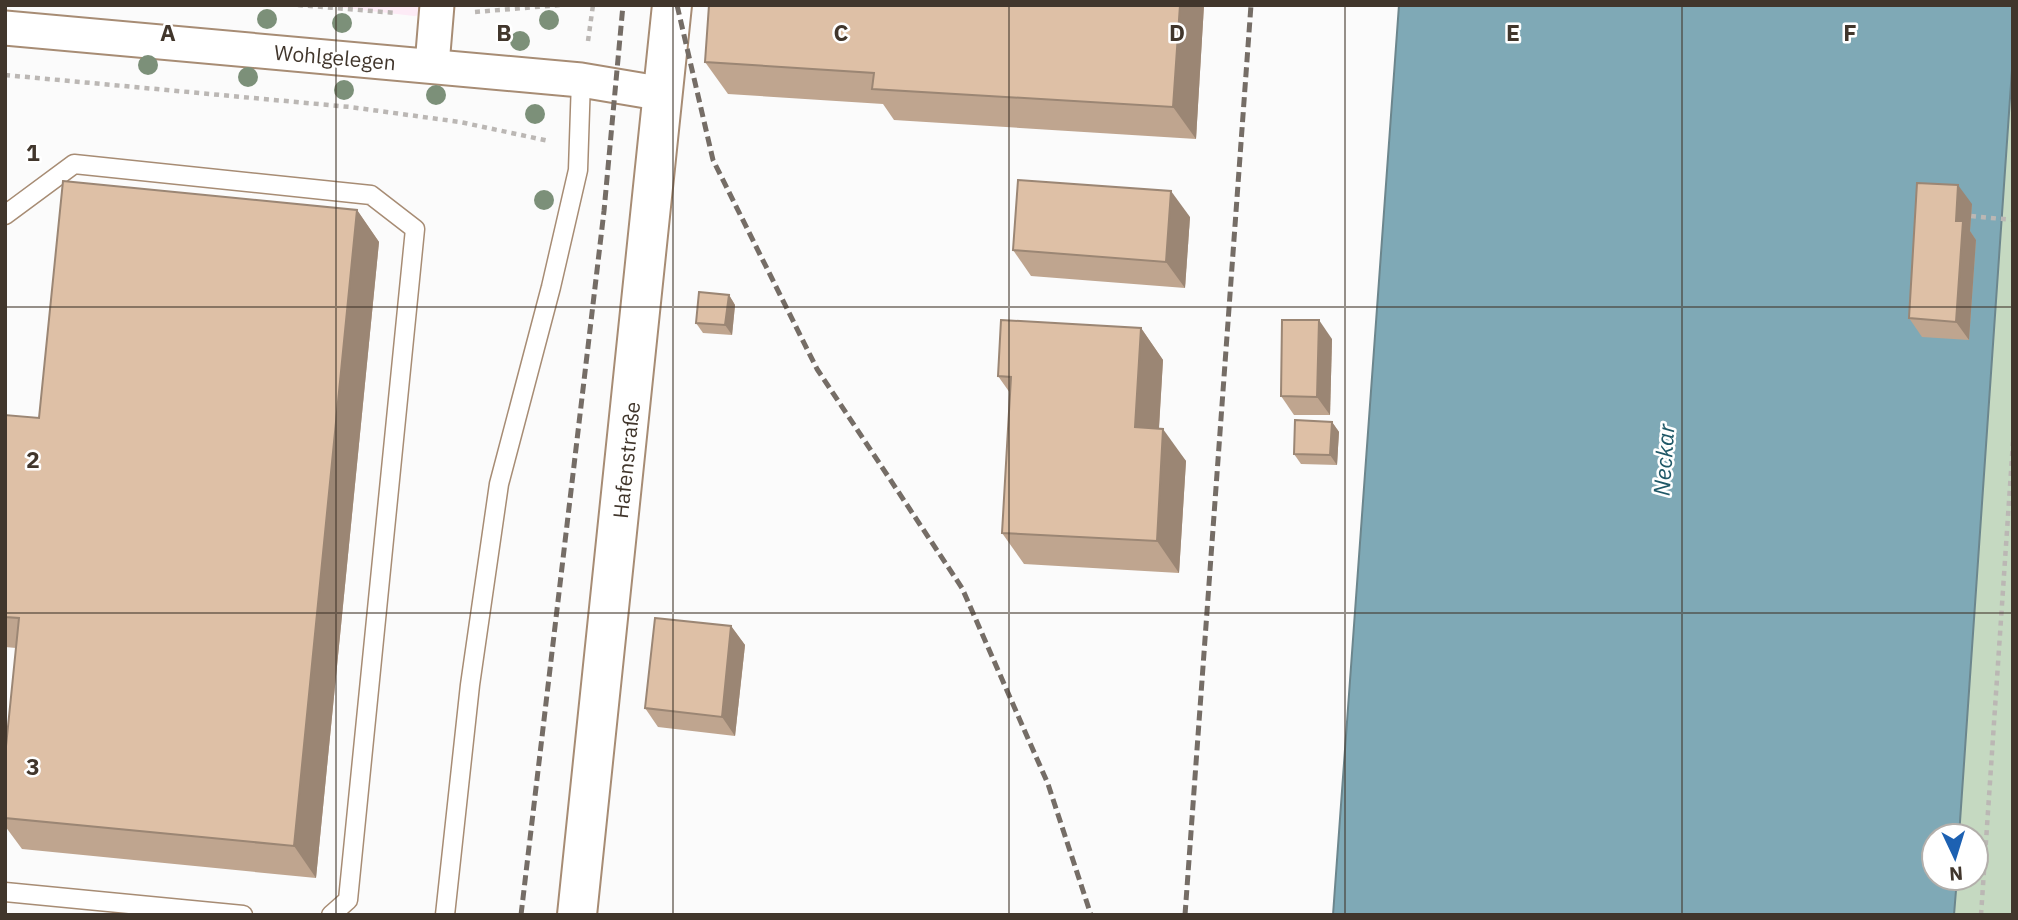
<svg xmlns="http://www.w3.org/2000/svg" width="2018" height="920" viewBox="0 0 2018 920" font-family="'IBM Plex Sans',sans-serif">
<rect width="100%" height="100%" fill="#fbfbfb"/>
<path fill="#fdebf6" d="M 319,5 L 455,5 L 455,9 L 414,16 Z"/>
<path fill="#c5d9c1" d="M 2013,55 L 2013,915 L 1954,915 L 1957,878 L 1976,878 L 1976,836 L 1959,836 Z"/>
<path fill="#7fa9b6" stroke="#6c868d" stroke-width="2" d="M 1399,5 L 2013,5 L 2013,55 L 1959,836 L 1934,836 L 1934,878 L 1957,878 L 1954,915 L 1333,915 Z"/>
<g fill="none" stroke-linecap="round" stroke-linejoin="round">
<g stroke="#a78c74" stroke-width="21">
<g id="lane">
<path d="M 5,215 L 74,164 L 371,195 L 415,229 L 348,900 L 331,915"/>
<path d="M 5,892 L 243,915"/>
<path d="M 445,915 L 470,685 L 499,484 L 551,287 L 578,170 L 581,80"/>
</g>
</g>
<g stroke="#a78c74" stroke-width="37">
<g id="street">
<path d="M 5,28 L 581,80 L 664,94"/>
<path d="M 432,65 L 437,5"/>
</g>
</g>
<g stroke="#a78c74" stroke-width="42">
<path id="secondary" d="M 577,915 L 672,5"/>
</g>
<g stroke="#bbb7b4" stroke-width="4.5" stroke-dasharray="5 5" stroke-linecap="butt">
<path d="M 298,5 L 396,13"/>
<path d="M 475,12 L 561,5"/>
<path d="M 588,41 L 593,5"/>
<path d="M 5,75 L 350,107 L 460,122 L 549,141"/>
<path d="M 1971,216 L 2013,220"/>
<path d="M 1981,915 L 2013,442"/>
</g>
<use href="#lane" stroke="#fff" stroke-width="18"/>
<use href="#street" stroke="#fff" stroke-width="33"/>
<use href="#secondary" stroke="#fff" stroke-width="38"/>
<g stroke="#756d66" stroke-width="5" stroke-dasharray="10 5" stroke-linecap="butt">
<path d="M 677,5 L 713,160 L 817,369 L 962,588 L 1048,784 L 1091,915"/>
<path d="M 521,915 L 604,211 L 623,5"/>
<path d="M 1185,915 L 1251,5"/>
</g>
</g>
<g fill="#7c9079">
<circle cx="267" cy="19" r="10"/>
<circle cx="549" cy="20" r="10"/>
<circle cx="342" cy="23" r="10"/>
<circle cx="520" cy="41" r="10"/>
<circle cx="148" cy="65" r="10"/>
<circle cx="248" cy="77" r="10"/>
<circle cx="344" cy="90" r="10"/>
<circle cx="436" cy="95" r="10"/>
<circle cx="535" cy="114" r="10"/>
<circle cx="544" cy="200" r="10"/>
</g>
<g fill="#bfa58f">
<path d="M 1204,5 L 1196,139 L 894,120 L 883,104 L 728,94 L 705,62 Z"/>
<path d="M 1972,204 L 1970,231 L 1976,240 L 1969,340 L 1922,337 L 1909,318 Z"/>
<path d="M 357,210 L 379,242 L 316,878 L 22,849 L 5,826 L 5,756 L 16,648 L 5,647 L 5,415 L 39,418 Z"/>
<path d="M 1190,217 L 1185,288 L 1031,276 L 1013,250 Z"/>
<path d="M 729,295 L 735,305 L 732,335 L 703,333 L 696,323 Z"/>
<path d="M 1141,328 L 1163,360 L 1159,429 L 1186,461 L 1179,573 L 1024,564 L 1002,533 L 1010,393 L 998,376 Z"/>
<path d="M 1332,339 L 1330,415 L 1294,415 L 1281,396 Z"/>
<path d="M 1332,422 L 1339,432 L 1337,465 L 1301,464 L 1294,454 Z"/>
<path d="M 731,626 L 745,645 L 735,736 L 658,727 L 645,708 Z"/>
</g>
<g fill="#9b8674">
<path d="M 1180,5 L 1204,5 L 1196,139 L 1173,107 Z"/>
<path d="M 1958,185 L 1972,204 L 1970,231 L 1976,240 L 1969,340 L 1956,322 L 1956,221 Z"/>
<path d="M 1171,191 L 1190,217 L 1185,288 L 1166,262 Z"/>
<path d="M 357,210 L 379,242 L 316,878 L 294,846 Z"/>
<path d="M 729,295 L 735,305 L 732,335 L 725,325 Z"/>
<path d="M 1319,320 L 1332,339 L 1330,415 L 1317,397 Z"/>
<path d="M 1141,328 L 1163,360 L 1157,459 L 1135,427 Z"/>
<path d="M 1332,422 L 1339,432 L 1337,465 L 1330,455 Z"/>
<path d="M 1163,429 L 1186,461 L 1179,573 L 1157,541 Z"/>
<path d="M 731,626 L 745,645 L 735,736 L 722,717 Z"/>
</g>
<g fill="#dec0a6" stroke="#9b8674" stroke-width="2">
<path d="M 709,5 L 1180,5 L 1173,107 L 872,89 L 874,73 L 705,62 Z"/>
<path d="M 1018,180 L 1171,191 L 1166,262 L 1013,250 Z"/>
<path d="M 63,181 L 357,210 L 294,846 L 5,818 L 5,756 L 19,618 L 5,617 L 5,415 L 39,418 Z"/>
<path d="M 1917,183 L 1958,185 L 1956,221 L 1963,221 L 1956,322 L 1909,318 Z"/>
<path d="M 699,292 L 729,295 L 725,325 L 696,323 Z"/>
<path d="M 1001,320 L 1141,328 L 1135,427 L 1163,429 L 1157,541 L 1002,533 L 1011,377 L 998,376 Z"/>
<path d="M 1282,320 L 1319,320 L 1317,397 L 1281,396 Z"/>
<path d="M 1295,420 L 1332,422 L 1330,455 L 1294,454 Z"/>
<path d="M 655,618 L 731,626 L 722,717 L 645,708 Z"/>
</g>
<path fill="none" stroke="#41362c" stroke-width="2" stroke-opacity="0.55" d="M 336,5 L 336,915M 673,5 L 673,915M 1009,5 L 1009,915M 1345,5 L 1345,915M 1682,5 L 1682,915M 5,307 L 2013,307M 5,613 L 2013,613"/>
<g text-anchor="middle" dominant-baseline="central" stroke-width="5" stroke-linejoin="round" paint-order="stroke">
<g font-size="21" fill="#41362c" stroke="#fff">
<text transform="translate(335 57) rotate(5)">Wohlgelegen</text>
<text transform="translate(626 460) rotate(-84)">Hafenstraße</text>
</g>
<g font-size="23" font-style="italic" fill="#1f5867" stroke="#fff">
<text transform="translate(1663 460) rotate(-86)">Neckar</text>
</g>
</g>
<g font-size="23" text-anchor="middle" font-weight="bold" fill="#41362c" stroke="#fff" stroke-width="5" stroke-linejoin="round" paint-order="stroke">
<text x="168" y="41">A</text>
<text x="504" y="41">B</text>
<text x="841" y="41">C</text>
<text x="1177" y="41">D</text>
<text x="1513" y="41">E</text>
<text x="1850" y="41">F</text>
<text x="33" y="161">1</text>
<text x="33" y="468">2</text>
<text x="33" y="775">3</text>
</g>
<rect width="2018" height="920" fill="none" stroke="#41362c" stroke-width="14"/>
<g transform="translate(1955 857) rotate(176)"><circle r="33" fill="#ffffff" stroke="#b3afab" stroke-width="2"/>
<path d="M0-5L12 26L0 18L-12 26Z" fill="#1d61b2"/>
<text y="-10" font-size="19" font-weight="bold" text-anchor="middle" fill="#41362c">N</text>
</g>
</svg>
